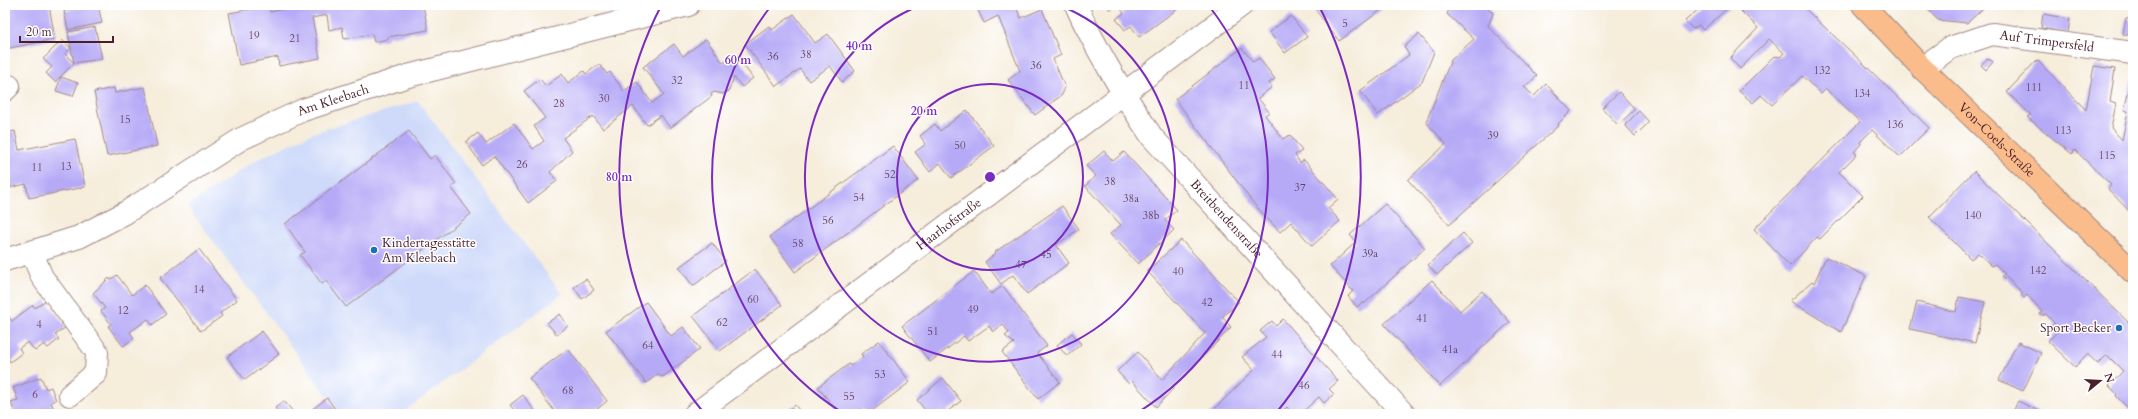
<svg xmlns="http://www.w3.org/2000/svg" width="2138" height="419" viewBox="0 0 2138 419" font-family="Cardo,serif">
<rect width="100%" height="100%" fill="#fff"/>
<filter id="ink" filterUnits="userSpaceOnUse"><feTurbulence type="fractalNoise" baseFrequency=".025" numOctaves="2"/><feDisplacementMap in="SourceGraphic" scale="8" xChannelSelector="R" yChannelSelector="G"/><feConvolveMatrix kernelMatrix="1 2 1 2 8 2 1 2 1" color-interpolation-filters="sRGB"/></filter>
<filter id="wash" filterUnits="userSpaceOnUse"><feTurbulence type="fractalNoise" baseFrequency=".012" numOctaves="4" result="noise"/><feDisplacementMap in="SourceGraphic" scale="16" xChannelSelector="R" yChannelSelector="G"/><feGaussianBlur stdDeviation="0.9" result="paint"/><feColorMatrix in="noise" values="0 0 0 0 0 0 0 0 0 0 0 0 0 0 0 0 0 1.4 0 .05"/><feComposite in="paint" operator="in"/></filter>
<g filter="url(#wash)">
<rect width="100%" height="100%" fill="#f6eddb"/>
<path fill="#cfdafa" d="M 418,101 L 562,294 L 401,414 L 341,414 L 187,206 L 256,160 L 313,133 Z"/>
<g id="blocks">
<g fill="#b6aaf7">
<path d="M 5,5 L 49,5 L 55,39 L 5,49 Z"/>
<path d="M 92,5 L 98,5 L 102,23 L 68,30 L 64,11 Z"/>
<path d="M 301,5 L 423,5 L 428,30 L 388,37 L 388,39 L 374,42 L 372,34 L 344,39 L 342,27 L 329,30 L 327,15 L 312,18 L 320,58 L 279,66 L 278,57 L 239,65 L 229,13 L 268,6 L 270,12 Z"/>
<path d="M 978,5 L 1015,5 L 1021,18 L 1042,9 L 1061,55 L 1053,59 L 1065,87 L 1062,95 L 1035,115 L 1008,80 L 1020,71 L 998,16 L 984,23 L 976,6 Z"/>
<path d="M 1107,5 L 1117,5 L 1110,10 Z"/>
<path d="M 1118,5 L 1183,5 L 1139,37 L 1131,26 L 1125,30 L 1116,19 L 1124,13 Z"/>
<path d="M 1312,5 L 1388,5 L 1339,41 Z"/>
<path d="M 1451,5 L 1485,5 L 1493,13 L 1488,26 L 1537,76 L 1524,87 L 1534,96 L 1546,84 L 1571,111 L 1558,124 L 1559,125 L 1449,225 L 1408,180 L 1446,144 L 1426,122 L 1451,60 L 1474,39 L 1447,14 Z"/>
<path d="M 1699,5 L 1731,5 L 1703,30 L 1699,25 L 1693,29 L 1685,21 L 1701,7 Z"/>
<path d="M 1735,5 L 1801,5 L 1865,65 L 1929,128 L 1900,157 L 1872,130 L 1860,142 L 1861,144 L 1854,152 L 1857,154 L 1839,172 L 1863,196 L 1820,239 L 1817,237 L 1790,266 L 1754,229 L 1860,122 L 1826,89 L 1821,94 L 1802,76 L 1772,105 L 1761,95 L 1753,103 L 1739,91 L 1774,56 L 1780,57 L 1784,53 L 1769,39 L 1740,69 L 1730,58 L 1758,28 Z"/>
<path d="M 1924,5 L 1987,5 L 1967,23 L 1938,20 Z"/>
<path d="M 794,14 L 815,43 L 828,34 L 855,71 L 842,82 L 830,66 L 809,81 L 800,69 L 776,86 L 745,44 L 769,26 L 772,30 Z"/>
<path d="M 2043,14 L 2070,19 L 2068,33 L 2041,28 Z"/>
<path d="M 1291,16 L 1307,37 L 1285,53 L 1269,32 Z"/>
<path d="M 2126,18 L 2133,20 L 2133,36 L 2123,34 Z"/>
<path d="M 95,27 L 102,59 L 74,63 L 55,82 L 46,73 L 52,67 L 43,59 L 62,40 L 71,48 L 65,54 L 74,63 L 71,48 L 68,32 Z"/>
<path d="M 1419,34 L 1434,52 L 1422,82 L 1378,115 L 1360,91 L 1409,55 L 1404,47 Z"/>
<path d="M 706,39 L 723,63 L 735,54 L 753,78 L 742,87 L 734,77 L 729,91 L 723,94 L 714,92 L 711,94 L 712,96 L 670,128 L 661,115 L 647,125 L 633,106 L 603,129 L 593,116 L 563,138 L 572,151 L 550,172 L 557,181 L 528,203 L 494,156 L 482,165 L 466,142 L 478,133 L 486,144 L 514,123 L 533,149 L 544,141 L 534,126 L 545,118 L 524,91 L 540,79 L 546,86 L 562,74 L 568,83 L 584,71 L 586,74 L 599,64 L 607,74 L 610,72 L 624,91 L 637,82 L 652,103 L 664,94 L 643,67 L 674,44 L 683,56 Z"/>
<path d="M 1242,48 L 1253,62 L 1259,58 L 1275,79 L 1269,83 L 1272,87 L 1258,98 L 1269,112 L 1265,115 L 1283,139 L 1290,135 L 1302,151 L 1295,155 L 1300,163 L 1304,160 L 1338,199 L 1328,208 L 1340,221 L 1312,246 L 1291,222 L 1280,232 L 1254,204 L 1175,99 Z"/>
<path d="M 1988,58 L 1993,62 L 1986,70 L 1981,65 Z"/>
<path d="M 2037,60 L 2086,110 L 2094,66 L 2115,69 L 2110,102 L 2116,104 L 2111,128 L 2122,140 L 2128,111 L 2124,110 L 2133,73 L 2133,215 L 2108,189 L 2111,185 L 2075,150 L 2072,154 L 2027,117 L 2031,115 L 2007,92 Z"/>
<path d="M 61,77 L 78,83 L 73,96 L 56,91 Z"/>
<path d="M 145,87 L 157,146 L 107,156 L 94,92 L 114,88 L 115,93 Z"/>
<path d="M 1619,92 L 1635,109 L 1618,125 L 1602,108 Z"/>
<path d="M 967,110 L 994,146 L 951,178 L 940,163 L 930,172 L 915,152 L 926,144 L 920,136 L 935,124 L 940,131 Z"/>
<path d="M 1639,111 L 1649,122 L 1635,136 L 1625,125 Z"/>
<path d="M 15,131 L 19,150 L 75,139 L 85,187 L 29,198 L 26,184 L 5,189 L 5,133 Z"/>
<path d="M 409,131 L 430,159 L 435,155 L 456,184 L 451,187 L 471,214 L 346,307 L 326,281 L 322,284 L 300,255 L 305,252 L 285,224 Z"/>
<path d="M 893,146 L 918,180 L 795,272 L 770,237 Z"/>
<path d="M 1104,151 L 1113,161 L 1124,152 L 1177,210 L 1165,220 L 1174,230 L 1138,264 L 1110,234 L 1121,225 L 1085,186 L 1096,176 L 1086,166 Z"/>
<path d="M 1974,171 L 2133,327 L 2133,413 L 2116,396 L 2117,394 L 2109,386 L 2123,371 L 2107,355 L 2098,364 L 2087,354 L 2075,367 L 2048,341 L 2058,331 L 2053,326 L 2055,324 L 2046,314 L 2043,316 L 2040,314 L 2043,312 L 2027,295 L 2024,298 L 2021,295 L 2023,293 L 2006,277 L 2004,279 L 2002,276 L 2005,274 L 1995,264 L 1992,266 L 1978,253 L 1971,259 L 1929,217 Z"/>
<path d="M 1385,204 L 1425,248 L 1364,304 L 1363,302 L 1357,307 L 1348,296 L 1353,291 L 1330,266 L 1356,242 L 1350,235 Z"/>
<path d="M 1062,206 L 1079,229 L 1056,245 L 1069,263 L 1027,294 L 1013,275 L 1001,284 L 985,262 L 996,253 L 995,252 Z"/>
<path d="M 1463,233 L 1472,243 L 1437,275 L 1428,265 Z"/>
<path d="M 1181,240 L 1239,302 L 1222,317 L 1231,327 L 1156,407 L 1132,381 L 1129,384 L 1117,371 L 1138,352 L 1162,380 L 1205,333 L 1147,271 Z"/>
<path d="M 712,243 L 726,261 L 693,286 L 679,267 Z"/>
<path d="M 199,249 L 237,300 L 220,313 L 222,316 L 201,331 L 160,278 Z"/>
<path d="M 1826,257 L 1866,276 L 1841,332 L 1790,301 L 1812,281 L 1814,283 Z"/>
<path d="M 755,269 L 782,305 L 720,351 L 693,316 Z"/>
<path d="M 974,271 L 991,294 L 1003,286 L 1047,346 L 1037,353 L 1060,382 L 1038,399 L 1002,352 L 1014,343 L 1005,336 L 1009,333 L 1003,324 L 993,332 L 989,326 L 968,341 L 964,336 L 930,362 L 902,326 Z"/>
<path d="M 117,275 L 132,295 L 145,285 L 166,314 L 152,325 L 148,319 L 130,332 L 134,338 L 123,346 L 108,326 L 111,324 L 101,311 L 105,308 L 93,293 L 109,278 L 110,280 Z"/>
<path d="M 586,279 L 594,290 L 582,299 L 574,287 Z"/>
<path d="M 1432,280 L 1460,311 L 1482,291 L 1510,322 L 1440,386 L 1384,324 Z"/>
<path d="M 1959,297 L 1985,302 L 1975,343 L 1910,329 L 1917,302 L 1956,312 Z"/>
<path d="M 46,300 L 66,327 L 55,335 L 59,339 L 48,348 L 44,344 L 35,351 L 28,342 L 19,348 L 22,353 L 10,362 L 8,358 L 5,360 L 5,311 L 12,321 L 33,305 L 35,308 Z"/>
<path d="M 646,302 L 671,336 L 683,327 L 700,349 L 664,376 L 662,377 L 658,374 L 646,383 L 606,331 Z"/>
<path d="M 560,314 L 568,326 L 557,335 L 547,323 Z"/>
<path d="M 1283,319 L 1338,381 L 1329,389 L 1334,394 L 1324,403 L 1319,397 L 1300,414 L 1293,414 L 1287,407 L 1280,414 L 1209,414 L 1254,370 L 1242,357 L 1266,337 L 1260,331 L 1272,321 L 1276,326 Z"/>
<path d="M 262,331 L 279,354 L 245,380 L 227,357 Z"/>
<path d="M 1072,333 L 1081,344 L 1067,356 L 1057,345 Z"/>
<path d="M 879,341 L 910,382 L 868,414 L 862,409 L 856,414 L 839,414 L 818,387 L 849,364 L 850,366 L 863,357 L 861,354 Z"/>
<path d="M 2018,342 L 2041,353 L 2023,391 L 1999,380 Z"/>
<path d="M 568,349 L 607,401 L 595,411 L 596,414 L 552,414 L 555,412 L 529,378 Z"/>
<path d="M 41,377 L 46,389 L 51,387 L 56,400 L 51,402 L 56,414 L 15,414 L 11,402 L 18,400 L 13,388 Z"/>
<path d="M 943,378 L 961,401 L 948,411 L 948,414 L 928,414 L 917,400 Z"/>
<path d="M 523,395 L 537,414 L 517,414 L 510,405 Z"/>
<path d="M 327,398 L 339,414 L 306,414 Z"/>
<path d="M 284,401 L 295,414 L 280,414 L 275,408 Z"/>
<path d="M 2018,401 L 2039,411 L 2037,414 L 2012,414 Z"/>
<path d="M 795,405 L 802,414 L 783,414 Z"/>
</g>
</g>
</g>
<g filter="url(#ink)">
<use href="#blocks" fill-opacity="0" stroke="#a08683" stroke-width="1"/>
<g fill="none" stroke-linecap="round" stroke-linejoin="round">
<g stroke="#a08683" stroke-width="24">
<g id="minor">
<path id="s1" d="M 1076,5 C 1097,52 1123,94 1152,137 L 1404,414"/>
<path id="s2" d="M 1922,68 L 1950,48 L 1992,34 L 2133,53"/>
<path d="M 5,90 L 9,86"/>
<path d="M 32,253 L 42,277 L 97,352 L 96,373 L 70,395"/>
<path id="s3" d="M 5,260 L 79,237 L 125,213 L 241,139 L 303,110 L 408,76 L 688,5"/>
<path id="s4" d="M 695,414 L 1242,5"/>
</g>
</g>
<g stroke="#a08683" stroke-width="24">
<g id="major">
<path id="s5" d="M 1863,5 L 1922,68 L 2133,272"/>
</g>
</g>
<use href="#minor" stroke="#fff" stroke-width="22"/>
<use href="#major" stroke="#fabc8b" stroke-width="22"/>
</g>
</g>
<g fill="none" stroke="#7b2cbf" stroke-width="2">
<circle cx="990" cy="177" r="93"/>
<path d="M1059 5A185 185 0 1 1 921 5"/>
<path d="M843 413A278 278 0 0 1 771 6M1209 6A278 278 0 0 1 1137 413"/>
<path d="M704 413A371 371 0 0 1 661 6M1319 6A371 371 0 0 1 1276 413"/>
</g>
<g fill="#1f6fb2" stroke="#fff" stroke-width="1.5">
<circle cx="374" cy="250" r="4"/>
<circle cx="2119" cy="328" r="4"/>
</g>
<g text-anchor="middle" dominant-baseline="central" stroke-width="3" stroke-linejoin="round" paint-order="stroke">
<g font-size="11" fill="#65425e">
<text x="1345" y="23">5</text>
<text x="254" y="35">19</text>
<text x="295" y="38">21</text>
<text x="806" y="54">38</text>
<text x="773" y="56">36</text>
<text x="1036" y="65">36</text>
<text x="1822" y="70">132</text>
<text x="677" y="80">32</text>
<text x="1244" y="85">11</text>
<text x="2034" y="87">111</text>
<text x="1862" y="93">134</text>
<text x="604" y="98">30</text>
<text x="559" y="103">28</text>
<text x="125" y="119">15</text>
<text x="1895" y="124">136</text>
<text x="2063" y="130">113</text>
<text x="1493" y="135">39</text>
<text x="960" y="145">50</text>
<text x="2107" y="155">115</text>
<text x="522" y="164">26</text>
<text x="66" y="166">13</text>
<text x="37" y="167">11</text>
<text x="890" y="174">52</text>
<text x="1110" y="181">38</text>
<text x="1300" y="187">37</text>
<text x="859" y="197">54</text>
<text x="1131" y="198">38a</text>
<text x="1151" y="215">38b</text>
<text x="1973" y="215">140</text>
<text x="828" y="220">56</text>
<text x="798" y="243">58</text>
<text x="1370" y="253">39a</text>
<text x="1046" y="254">45</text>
<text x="1021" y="264">47</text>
<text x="2038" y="270">142</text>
<text x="1178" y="271">40</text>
<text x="199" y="289">14</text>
<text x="753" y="299">60</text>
<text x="1207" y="302">42</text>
<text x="973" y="309">49</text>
<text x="123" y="310">12</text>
<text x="1422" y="318">41</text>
<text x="722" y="322">62</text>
<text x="39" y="324">4</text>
<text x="933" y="331">51</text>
<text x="648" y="345">64</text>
<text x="1450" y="349">41a</text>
<text x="1277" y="354">44</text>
<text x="880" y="374">53</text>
<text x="1304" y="385">46</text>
<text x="568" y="390">68</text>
<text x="35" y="394">6</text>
<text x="849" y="396">55</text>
</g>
<g font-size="13" fill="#4a1f2b" stroke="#fff">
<text stroke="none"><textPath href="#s2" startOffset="134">Auf Trimpersfeld</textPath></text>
<text stroke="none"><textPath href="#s3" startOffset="367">Am Kleebach</textPath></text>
<text stroke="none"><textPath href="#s5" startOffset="190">Von-Coels-Straße</textPath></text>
<text stroke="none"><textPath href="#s1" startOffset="263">Breitbendenstraße</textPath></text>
<text stroke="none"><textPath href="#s4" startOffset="317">Haarhofstraße</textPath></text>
</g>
<g font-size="13" fill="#4a1f2b" stroke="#fff" text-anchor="start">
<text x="382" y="243">Kindertagesstätte<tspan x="382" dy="15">Am Kleebach</tspan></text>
<text x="2111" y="328" text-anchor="end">Sport Becker</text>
</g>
</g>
<circle cx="990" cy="177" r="6" fill="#7b2cbf" stroke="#fff" stroke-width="2"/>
<g font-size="12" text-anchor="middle" font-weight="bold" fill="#7b2cbf" stroke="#fff" stroke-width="3" stroke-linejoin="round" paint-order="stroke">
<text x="859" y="50">40 m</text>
<text x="738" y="64">60 m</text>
<text x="924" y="115">20 m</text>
<text x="619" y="181">80 m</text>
</g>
<rect width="2138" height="419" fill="none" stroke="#fff" stroke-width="20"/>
<g transform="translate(2100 381) rotate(72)" stroke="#ffffff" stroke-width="3" paint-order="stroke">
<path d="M0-3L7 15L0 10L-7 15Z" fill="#4a1f2b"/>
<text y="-6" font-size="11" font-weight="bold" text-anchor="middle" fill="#4a1f2b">N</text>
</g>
<path d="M20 36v6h93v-6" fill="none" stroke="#4a1f2b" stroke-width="2"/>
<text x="26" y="36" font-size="12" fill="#4a1f2b" stroke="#ffffff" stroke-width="3" paint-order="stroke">20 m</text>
</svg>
